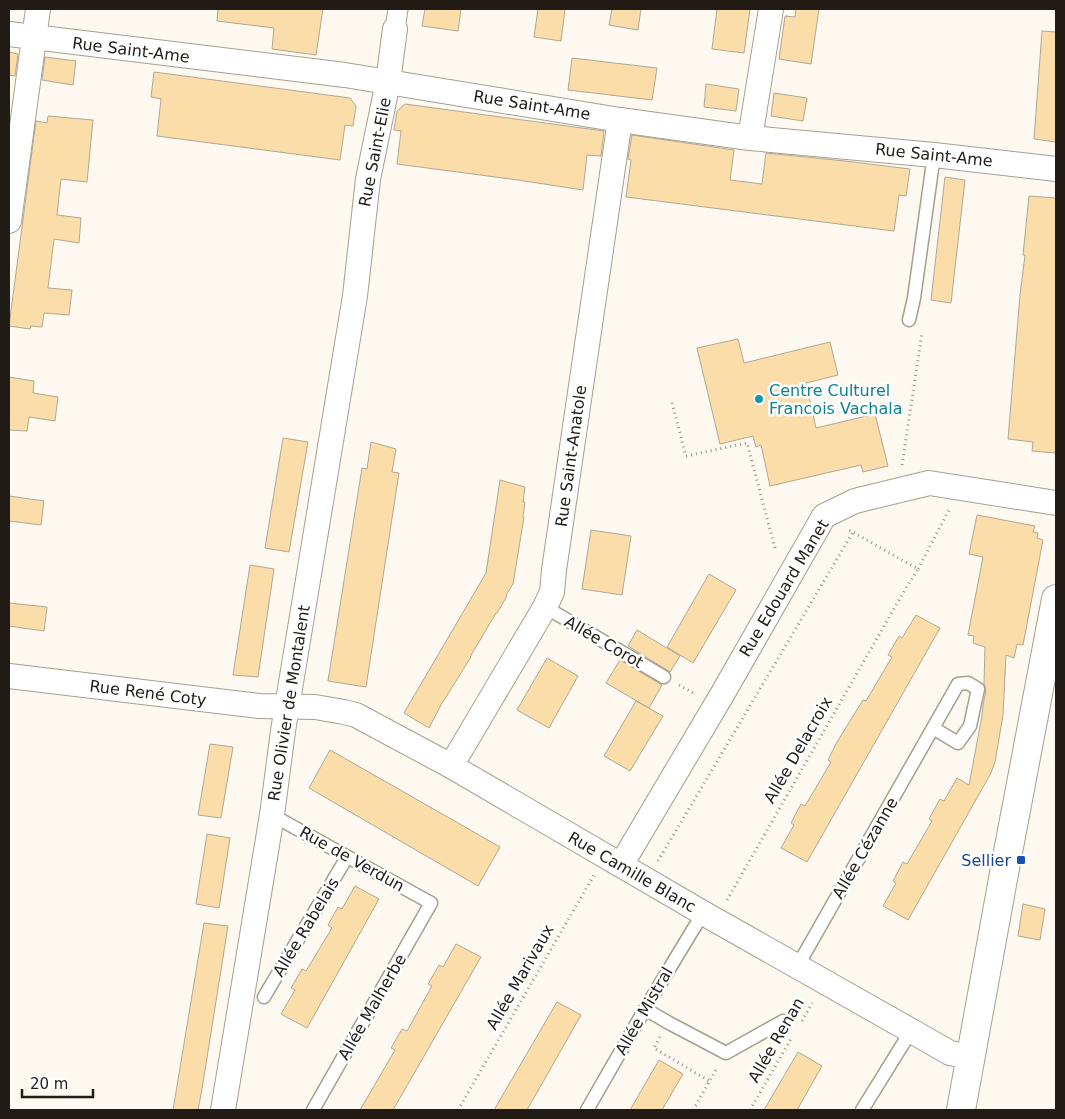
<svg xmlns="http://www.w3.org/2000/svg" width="1065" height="1119" viewBox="0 0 1065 1119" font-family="'DejaVu Sans',sans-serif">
<rect width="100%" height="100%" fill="#fdf9f1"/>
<g fill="#fbddaa" stroke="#b1a795">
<path d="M 218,9 L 323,9 L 316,55 L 272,49 L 274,28 L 217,21 Z"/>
<path d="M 425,9 L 461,9 L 458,31 L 422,26 Z"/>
<path d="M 538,9 L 565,9 L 561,41 L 534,37 Z"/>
<path d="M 612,9 L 641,9 L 638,30 L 609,25 Z"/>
<path d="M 717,9 L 750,9 L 744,53 L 712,49 Z"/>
<path d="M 796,9 L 819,9 L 811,64 L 779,59 L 785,16 L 795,17 Z"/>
<path d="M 1042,31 L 1056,32 L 1056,142 L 1034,139 Z"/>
<path d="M 9,52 L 18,54 L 15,76 L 9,75 Z"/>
<path d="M 45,57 L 76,61 L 73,85 L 42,80 Z"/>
<path d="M 572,58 L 657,68 L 652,100 L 568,90 Z"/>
<path d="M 154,72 L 350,98 L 356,106 L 353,126 L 345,125 L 340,160 L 157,136 L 161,99 L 151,97 Z"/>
<path d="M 706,84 L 739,89 L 736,111 L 704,107 Z"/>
<path d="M 774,93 L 807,98 L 803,121 L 771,116 Z"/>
<path d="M 405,104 L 604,131 L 601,156 L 587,155 L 583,190 L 518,180 L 397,164 L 401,131 L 394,130 L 397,111 Z"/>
<path d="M 48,116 L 93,120 L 87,182 L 61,179 L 57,215 L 81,218 L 79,243 L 54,239 L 48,288 L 72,290 L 69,315 L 44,313 L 42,327 L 31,326 L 30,329 L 9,326 L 36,121 L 47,123 Z"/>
<path d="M 632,135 L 734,150 L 730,180 L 762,184 L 766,153 L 845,161 L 910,169 L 906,196 L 899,195 L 894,231 L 626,197 L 631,160 L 628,159 Z"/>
<path d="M 945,177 L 965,180 L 951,303 L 931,300 Z"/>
<path d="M 1029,196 L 1056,198 L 1056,453 L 1032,451 L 1033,442 L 1008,439 L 1020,295 L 1025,255 L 1023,255 Z"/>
<path d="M 738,339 L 744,363 L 830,342 L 838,375 L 806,383 L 816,428 L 875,414 L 888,466 L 863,472 L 861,465 L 770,486 L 761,445 L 756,447 L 753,436 L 720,444 L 697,348 Z"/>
<path d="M 9,377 L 34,381 L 33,393 L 58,397 L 55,421 L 29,417 L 27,431 L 9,430 Z"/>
<path d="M 283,438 L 308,442 L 289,552 L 265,548 Z"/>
<path d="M 371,442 L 396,449 L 392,472 L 399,473 L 366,687 L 328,681 L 362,468 L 367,469 Z"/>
<path d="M 500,480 L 525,487 L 523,502 L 525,502 L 523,517 L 524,517 L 513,584 L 506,595 L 507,596 L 497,613 L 496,613 L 470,657 L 471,657 L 441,705 L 429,728 L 404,713 L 486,573 Z"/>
<path d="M 9,496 L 44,501 L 41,525 L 9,521 Z"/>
<path d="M 977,515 L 1035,526 L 1033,532 L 1038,533 L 1037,538 L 1043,540 L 1023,645 L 1017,644 L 1014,658 L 1006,655 L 1003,715 L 995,762 L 991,773 L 908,920 L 883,906 L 896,883 L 893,881 L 903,862 L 907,864 L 932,821 L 929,819 L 940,799 L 944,801 L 957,778 L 969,785 L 982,716 L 983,705 L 986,690 L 984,684 L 985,647 L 973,643 L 974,636 L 968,635 L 983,557 L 969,554 Z"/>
<path d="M 591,530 L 631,536 L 622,595 L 582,589 Z"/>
<path d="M 250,565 L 274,569 L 258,677 L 233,675 Z"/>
<path d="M 709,574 L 736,590 L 693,663 L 667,647 Z"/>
<path d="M 9,603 L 47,607 L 44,631 L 9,626 Z"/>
<path d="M 916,615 L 940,628 L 807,862 L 781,848 L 794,825 L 791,823 L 801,804 L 805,806 L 831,762 L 828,760 L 837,742 L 863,700 L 866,701 L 892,657 L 888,655 L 899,636 L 902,638 Z"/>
<path d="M 637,630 L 680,656 L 670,672 L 628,646 Z"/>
<path d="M 547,658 L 578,676 L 549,728 L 517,710 Z"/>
<path d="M 620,660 L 662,685 L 649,708 L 606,683 Z"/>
<path d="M 636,701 L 663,716 L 630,771 L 604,756 Z"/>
<path d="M 210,744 L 233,747 L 221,818 L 198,815 Z"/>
<path d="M 330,750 L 500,847 L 478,886 L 309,788 Z"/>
<path d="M 207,834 L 230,838 L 219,908 L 196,904 Z"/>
<path d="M 355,886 L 379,899 L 307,1028 L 281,1014 L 295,990 L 291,988 L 302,969 L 306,971 L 332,928 L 328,925 L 338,907 L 342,909 Z"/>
<path d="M 1023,904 L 1045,909 L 1040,940 L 1018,936 Z"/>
<path d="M 204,923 L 228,926 L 202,1089 L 198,1110 L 173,1110 Z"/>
<path d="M 456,944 L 481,957 L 393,1110 L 360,1110 L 395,1050 L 391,1048 L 402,1029 L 407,1031 L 432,986 L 428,984 L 439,965 L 443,967 Z"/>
<path d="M 557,1002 L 581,1015 L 527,1110 L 494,1110 Z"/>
<path d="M 798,1052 L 822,1066 L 797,1110 L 764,1110 Z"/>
<path d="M 659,1060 L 683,1074 L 662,1110 L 630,1110 Z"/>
</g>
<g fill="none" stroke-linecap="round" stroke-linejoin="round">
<g stroke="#a99e8d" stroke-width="15">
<g id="service">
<path d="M 909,320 L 914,298 L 934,155"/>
<path d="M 545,607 L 664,677"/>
<path d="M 272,815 L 431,903 L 313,1110"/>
<path d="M 797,967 L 958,684 L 968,683 L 978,689 L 970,726 L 958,743 L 933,728"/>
<path d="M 264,997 L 347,857"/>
<path d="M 645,1009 L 669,1023 L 726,1053 L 783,1021"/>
<path d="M 587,1110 L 645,1009 L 703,913"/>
<path d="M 862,1110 L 911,1031"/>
</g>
</g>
<g stroke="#a99e8d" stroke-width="21">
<path id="pedestrian" d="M 395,29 L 398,9"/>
</g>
<g stroke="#a99e8d" stroke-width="26">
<g id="minor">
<path d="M 9,34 L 345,75 L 620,120 L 750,138 L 934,155 L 1056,169"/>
<path d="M 750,138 L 771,9"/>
<path d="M 9,221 L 38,9"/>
<path d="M 9,676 L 259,706 L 315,707 L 344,712 L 356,715 L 451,766 L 703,913 L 915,1033 L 950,1053 L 970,1057"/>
<path d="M 451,766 L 545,607 L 552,592 L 554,570 L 620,120"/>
<path d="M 621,865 L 723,693 L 824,516 L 855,501 L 929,483 L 1056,503"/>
<path d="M 223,1110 L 272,815 L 283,731 L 355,296 L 368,179 L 388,82 L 395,29"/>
</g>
</g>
<g stroke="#a99e8d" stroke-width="30">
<path id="tertiary" d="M 961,1110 L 1005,868 L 1056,599"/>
</g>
<g stroke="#97938b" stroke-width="3" stroke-dasharray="1 4" stroke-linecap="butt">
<path d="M 672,403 L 686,456 L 747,443 L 776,552"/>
<path d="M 902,465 L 922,333"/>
<path d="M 918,569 L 949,510"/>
<path d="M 679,685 L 695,694"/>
<path d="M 658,861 L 853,532"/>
<path d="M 727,900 L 903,593 L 918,569 L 849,530"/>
<path d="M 802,1021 L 812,1003"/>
<path d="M 660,1037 L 654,1048 L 709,1081"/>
<path d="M 458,1110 L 594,875"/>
<path d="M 693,1110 L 717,1068"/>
<path d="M 750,1110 L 792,1037"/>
</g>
<use href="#service" stroke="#fff" stroke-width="12"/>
<use href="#pedestrian" stroke="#fff" stroke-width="19"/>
<use href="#minor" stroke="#fff" stroke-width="24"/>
<use href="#tertiary" stroke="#fff" stroke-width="28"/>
</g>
<circle fill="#0f9aa8" stroke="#fff" stroke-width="2" cx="759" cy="399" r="5"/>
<rect fill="#1a4fb4" stroke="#fff" stroke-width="2" x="1016" y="855" width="10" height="10" rx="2.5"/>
<g text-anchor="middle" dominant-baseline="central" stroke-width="5" stroke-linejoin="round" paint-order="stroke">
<g font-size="16" fill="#201c15" stroke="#fff">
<text transform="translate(131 50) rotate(7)">Rue Saint-Ame</text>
<text transform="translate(532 105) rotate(9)">Rue Saint-Ame</text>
<text transform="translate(375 152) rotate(-79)">Rue Saint-Elie</text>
<text transform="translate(934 155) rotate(6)">Rue Saint-Ame</text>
<text transform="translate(571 456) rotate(-82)">Rue Saint-Anatole</text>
<text transform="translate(784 588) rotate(-59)">Rue Edouard Manet</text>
<text transform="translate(604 642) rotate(30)">Allée Corot</text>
<text transform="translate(148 693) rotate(7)">Rue René Coty</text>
<text transform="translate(289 703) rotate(-81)">Rue Olivier de Montalent</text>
<text transform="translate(798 750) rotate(-60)">Allée Delacroix</text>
<text transform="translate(865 848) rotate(-60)">Allée Cézanne</text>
<text transform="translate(352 859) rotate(29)">Rue de Verdun</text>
<text transform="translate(632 872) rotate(30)">Rue Camille Blanc</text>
<text transform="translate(306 927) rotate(-59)">Allée Rabelais</text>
<text transform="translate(520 977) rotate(-60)">Allée Marivaux</text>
<text transform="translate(372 1007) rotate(-60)">Allée Malherbe</text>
<text transform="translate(644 1011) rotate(-60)">Allée Mistral</text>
<text transform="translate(776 1040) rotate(-60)">Allée Renan</text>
</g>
<g font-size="16" fill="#0d838f" stroke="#fff" text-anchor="start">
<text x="769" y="390">Centre Culturel<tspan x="769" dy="18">Francois Vachala</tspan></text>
</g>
<g font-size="16" fill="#164399" stroke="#fff" text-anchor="end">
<text x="1011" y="860">Sellier</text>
</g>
</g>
<rect width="1065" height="1119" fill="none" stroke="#201c15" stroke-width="20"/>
<path d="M22 1089v8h71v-8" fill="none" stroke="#201c15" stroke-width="2.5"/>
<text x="30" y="1089" font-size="15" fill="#201c15" stroke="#ffffff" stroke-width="4" paint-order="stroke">20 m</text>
</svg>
